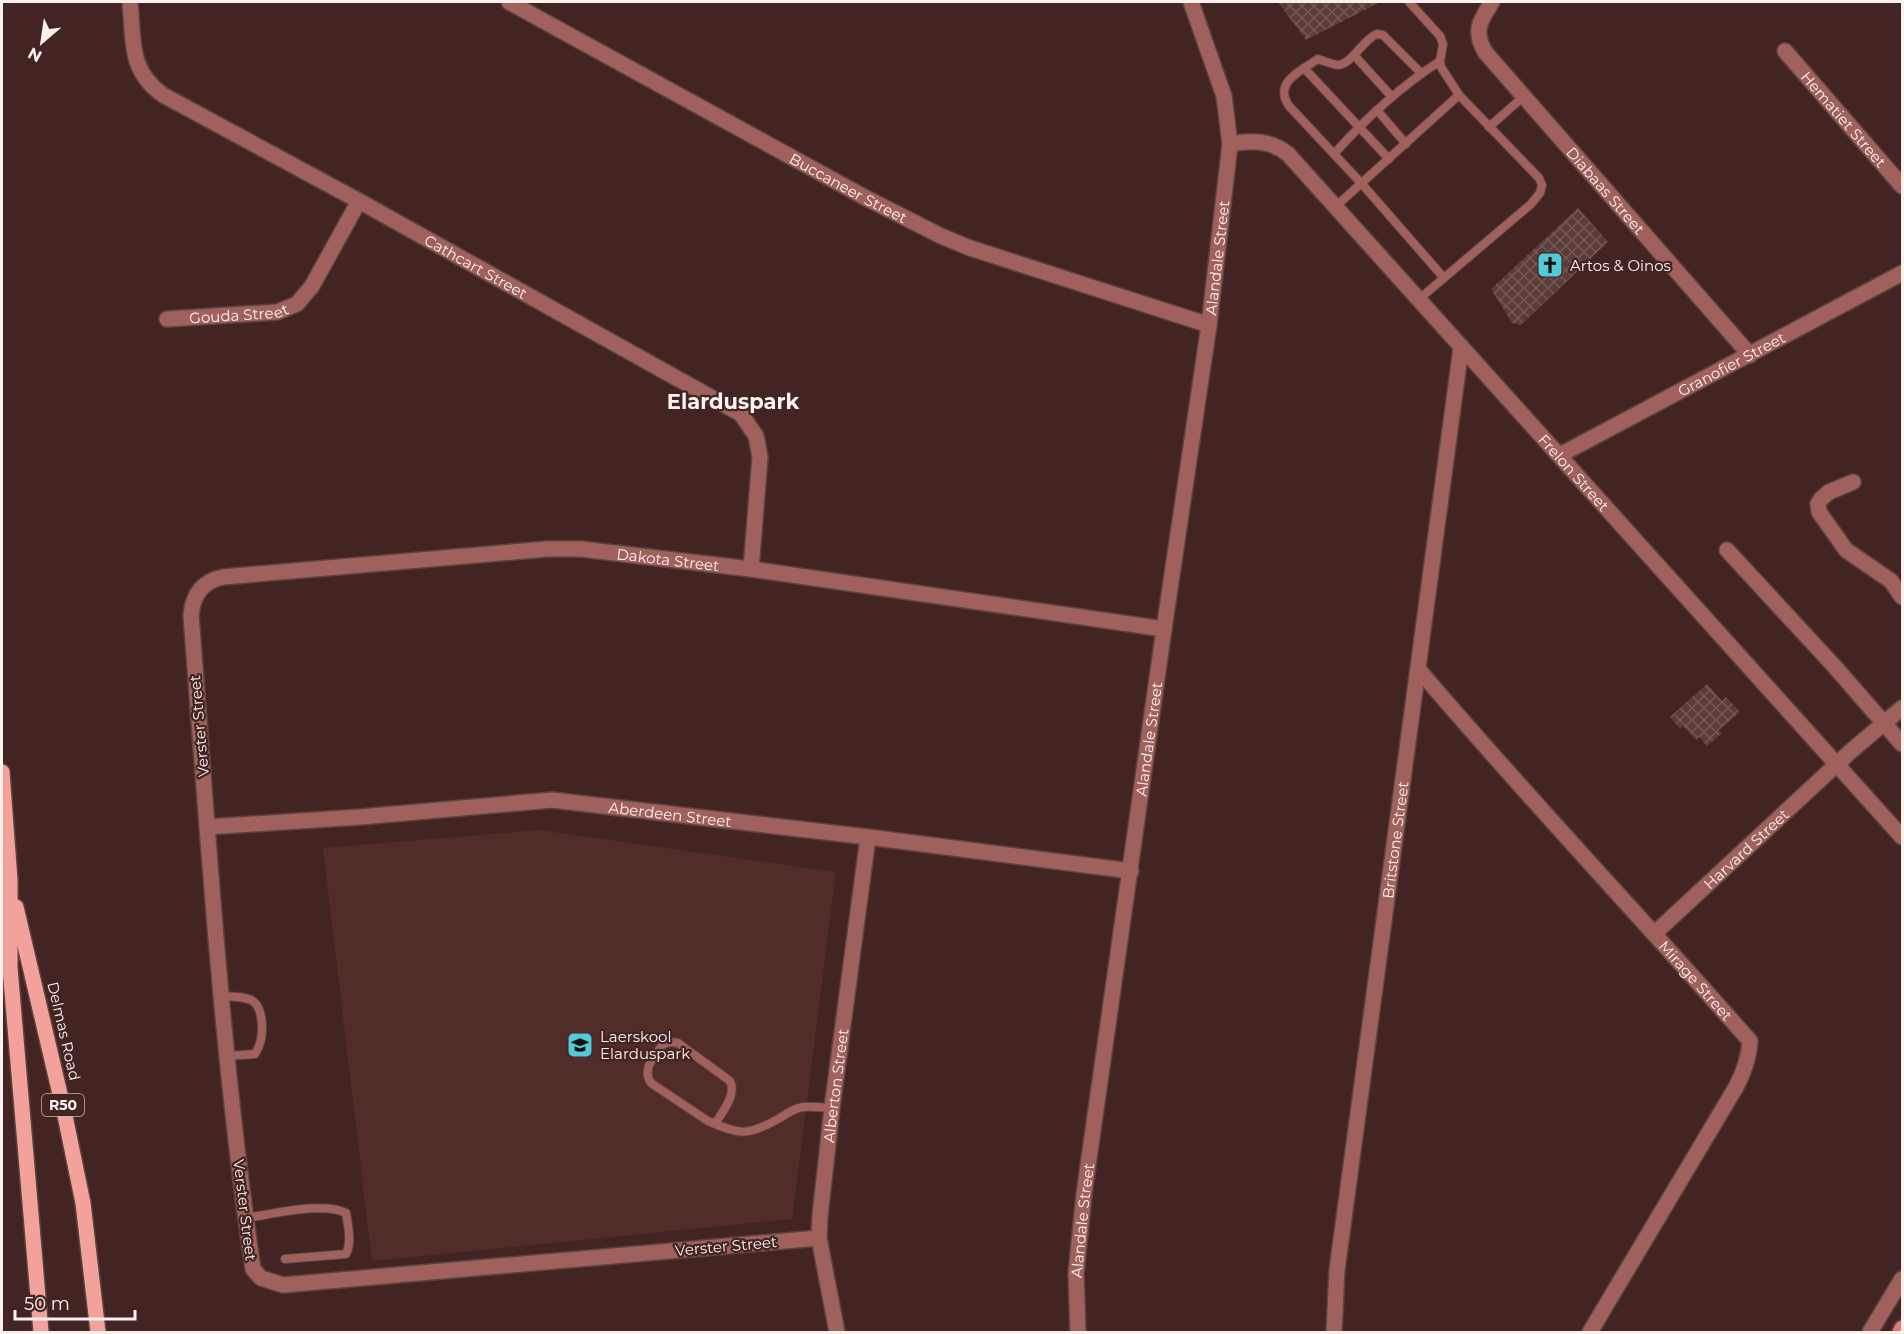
<svg xmlns="http://www.w3.org/2000/svg" width="1904" height="1334" viewBox="0 0 1904 1334" font-family="Montserrat,sans-serif">
<defs>
<pattern id="building-cross-hatch" width="8" height="8" patternUnits="userSpaceOnUse" patternTransform="scale(1.5)"><rect width="8" height="8" fill="#5b3c39"/><path d="M0 0l8 8M0 8l8-8" fill="none" stroke="#735956"/></pattern>
</defs>
<rect width="100%" height="100%" fill="#422523"/>
<path fill="#512c29" d="M 539,830 L 836,872 L 792,1219 L 372,1261 L 323,848 Z"/>
<g fill="url(#building-cross-hatch)">
<path d="M 1278,2 L 1380,2 L 1306,40 Z"/>
<path d="M 1578,208 L 1608,242 L 1521,325 L 1512,323 L 1491,289 Z"/>
<path d="M 1707,684 L 1722,701 L 1726,697 L 1740,712 L 1719,730 L 1722,733 L 1707,746 L 1699,737 L 1696,740 L 1683,726 L 1680,729 L 1670,717 Z"/>
</g>
<g fill="none" stroke-linecap="round" stroke-linejoin="round">
<g stroke="#5c4240" stroke-width="10">
<g id="service">
<path d="M 1409,2 L 1440,36 L 1443,44 L 1440,61 L 1441,67 L 1459,95"/>
<path d="M 1354,55 L 1392,97"/>
<path d="M 1304,68 L 1318,59 C 1324,61 1331,64 1337,65 C 1351,66 1363,39 1377,34 L 1383,35 L 1421,73"/>
<path d="M 1377,110 L 1406,144"/>
<path d="M 1489,127 L 1524,96"/>
<path d="M 1334,154 C 1365,119 1400,87 1440,61"/>
<path d="M 1389,159 L 1304,68 C 1289,78 1277,88 1289,106 L 1362,184 L 1444,278"/>
<path d="M 1335,207 L 1459,95 L 1539,178 L 1542,185 L 1540,193 L 1531,204 L 1418,300"/>
<path d="M 222,996 C 248,997 261,996 262,1026 C 262,1037 261,1044 255,1054 L 227,1056"/>
<path d="M 715,1124 C 722,1112 737,1095 730,1081 L 678,1043 L 671,1042 L 663,1044 C 655,1056 641,1069 651,1083 L 708,1121 C 740,1135 748,1136 778,1119 C 785,1115 791,1110 799,1108 C 809,1105 821,1108 832,1108"/>
<path d="M 245,1218 C 270,1215 323,1201 346,1213 C 348,1226 352,1242 346,1254 L 285,1259"/>
</g>
</g>
<g stroke="#5c4240" stroke-width="18">
<g id="minor">
<path id="s1" d="M 130,2 C 134,40 128,70 163,95 L 359,201 L 741,414 L 756,436 L 760,457 L 751,569"/>
<path id="s2" d="M 509,2 L 866,198 L 941,236 L 970,248 L 1209,325"/>
<path id="s3" d="M 1492,2 C 1480,21 1473,30 1485,52 L 1750,355"/>
<path id="s4" d="M 1785,51 L 1902,186"/>
<path id="s5" d="M 1230,144 C 1251,140 1271,140 1288,154 L 1902,837"/>
<path id="s6" d="M 167,319 L 277,312 L 297,304 L 312,286 L 359,201"/>
<path id="s7" d="M 1560,455 L 1902,273"/>
<path d="M 1853,482 L 1829,492 L 1821,499 L 1818,504 L 1819,512 L 1846,550 L 1891,581 L 1902,597"/>
<path d="M 1727,550 L 1835,667 L 1902,744"/>
<path id="s8" d="M 1419,670 C 1526,796 1641,917 1750,1041 C 1749,1059 1744,1072 1736,1087 L 1590,1332"/>
<path id="s9" d="M 207,827 L 360,817 L 552,800 L 868,837 L 1131,871"/>
<path id="s10" d="M 1655,933 L 1851,751 L 1902,708"/>
<path id="s11" d="M 819,1238 L 283,1285 L 261,1278 L 253,1269 C 221,1053 208,833 191,615 C 193,594 203,581 223,577 L 547,549 L 581,549 L 751,569 L 1164,629"/>
<path id="s12" d="M 837,1332 L 819,1238 L 820,1216 L 832,1108 L 868,837"/>
<path id="s13" d="M 1078,1332 L 1076,1274 L 1084,1194 L 1164,629 L 1209,325 L 1230,144 L 1224,96 L 1191,2"/>
<path id="s14" d="M 1334,1332 L 1337,1270 L 1461,348"/>
<path d="M 1870,1332 L 1902,1279"/>
</g>
</g>
<g stroke="#5c4240" stroke-width="18">
<path id="secondary" d="M 1900,1332 L 1902,1328"/>
</g>
<g stroke="#5c4240" stroke-width="18">
<g id="primary">
<path d="M 2,772 L 10,880 L 10,968 L 41,1332"/>
<path d="M 16,907 L 64,1111 L 83,1203 L 98,1332"/>
</g>
</g>
<use href="#service" stroke="#a0605b" stroke-width="8"/>
<use href="#minor" stroke="#a0605b" stroke-width="15"/>
<use href="#secondary" stroke="#e07a72" stroke-width="15"/>
<use href="#primary" stroke="#f2a29b" stroke-width="15"/>
</g>
<defs>
<g id="church-square" transform="scale(1.35)"><rect x="-9" y="-9" width="18" height="18" rx="4" fill="#52cbd9" stroke="#422523"/><path d="M-1.2-6h2.4v3.5h3.3v2.4h-3.3V6h-2.4V-.1h-3.3v-2.4h3.3Z" fill="#111"/></g>
<g id="school-square" transform="scale(1.35)"><rect x="-9" y="-9" width="18" height="18" rx="4" fill="#52cbd9" stroke="#422523"/><path d="M0-5L7-2L0 1L-7-2ZM-4 1L0 2.5L4 1V4Q0 6-4 4Z" fill="#111"/></g>
</defs>
<g fill-rule="evenodd">
<use href="#church-square" x="1550" y="265"/>
<use href="#school-square" x="580" y="1045"/>
</g>
<g text-anchor="middle" dominant-baseline="central" stroke-width="4.5" stroke-linejoin="round" paint-order="stroke">
<rect fill="#422523" stroke="#c5b4b2" stroke-width="1.5" x="42" y="1094" width="42" height="22" rx="4.5"/>
<g font-size="14" font-weight="bold" fill="#fdf1f0">
<text x="63" y="1105">R50</text>
</g>
<g font-size="15" fill="#fdf1f0" stroke="#422523">
<text stroke="none"><textPath href="#s4" startOffset="90">Hematiet Street</textPath></text>
<text stroke="none"><textPath href="#s2" startOffset="387">Buccaneer Street</textPath></text>
<text stroke="none"><textPath href="#s3" startOffset="238">Diabaas Street</textPath></text>
<text stroke="none"><textPath href="#s13" startOffset="1084">Alandale Street</textPath></text>
<text stroke="none"><textPath href="#s1" startOffset="460">Cathcart Street</textPath></text>
<text stroke="none"><textPath href="#s6" startOffset="72">Gouda Street</textPath></text>
<text stroke="none"><textPath href="#s7" startOffset="194">Granofier Street</textPath></text>
<text stroke="none"><textPath href="#s5" startOffset="489">Frelon Street</textPath></text>
<text stroke="none"><textPath href="#s11" startOffset="1731">Dakota Street</textPath></text>
<text transform="translate(199 726) rotate(-95)">Verster Street</text>
<text stroke="none"><textPath href="#s13" startOffset="598">Alandale Street</textPath></text>
<text stroke="none"><textPath href="#s9" startOffset="465">Aberdeen Street</textPath></text>
<text stroke="none"><textPath href="#s14" startOffset="496">Britstone Street</textPath></text>
<text stroke="none"><textPath href="#s10" startOffset="124">Harvard Street</textPath></text>
<text stroke="none"><textPath href="#s8" startOffset="416">Mirage Street</textPath></text>
<text transform="translate(64 1031) rotate(77)">Delmas Road</text>
<text stroke="none"><textPath href="#s12" startOffset="249">Alberton Street</textPath></text>
<text transform="translate(245 1210) rotate(83)">Verster Street</text>
<text stroke="none"><textPath href="#s13" startOffset="112">Alandale Street</textPath></text>
<text transform="translate(726 1246) rotate(-5)">Verster Street</text>
</g>
<g font-size="15" fill="#fdf1f0" stroke="#422523" text-anchor="start">
<text x="1570" y="265">Artos &amp; Oinos</text>
<text x="600" y="1036">Laerskool<tspan x="600" dy="17">Elarduspark</tspan></text>
</g>
<g font-size="21" font-weight="bold" fill="#fdf1f0" stroke="#422523">
<text x="733" y="401">Elarduspark</text>
</g>
</g>
<rect width="1904" height="1334" fill="none" stroke="#fdf1f0" stroke-width="6"/>
<g transform="translate(42 42) rotate(209)" stroke="#422523" stroke-width="4.5" paint-order="stroke">
<path d="M0-4.5L10 22L0 15L-10 22Z" fill="#fdf1f0"/>
<text y="-9" font-size="16" font-weight="bold" text-anchor="middle" fill="#fdf1f0">N</text>
</g>
<path d="M15 1310v9h120v-9" fill="none" stroke="#fdf1f0" stroke-width="3"/>
<text x="24" y="1310" font-size="18" fill="#fdf1f0" stroke="#422523" stroke-width="4.5" paint-order="stroke">50 m</text>
</svg>
